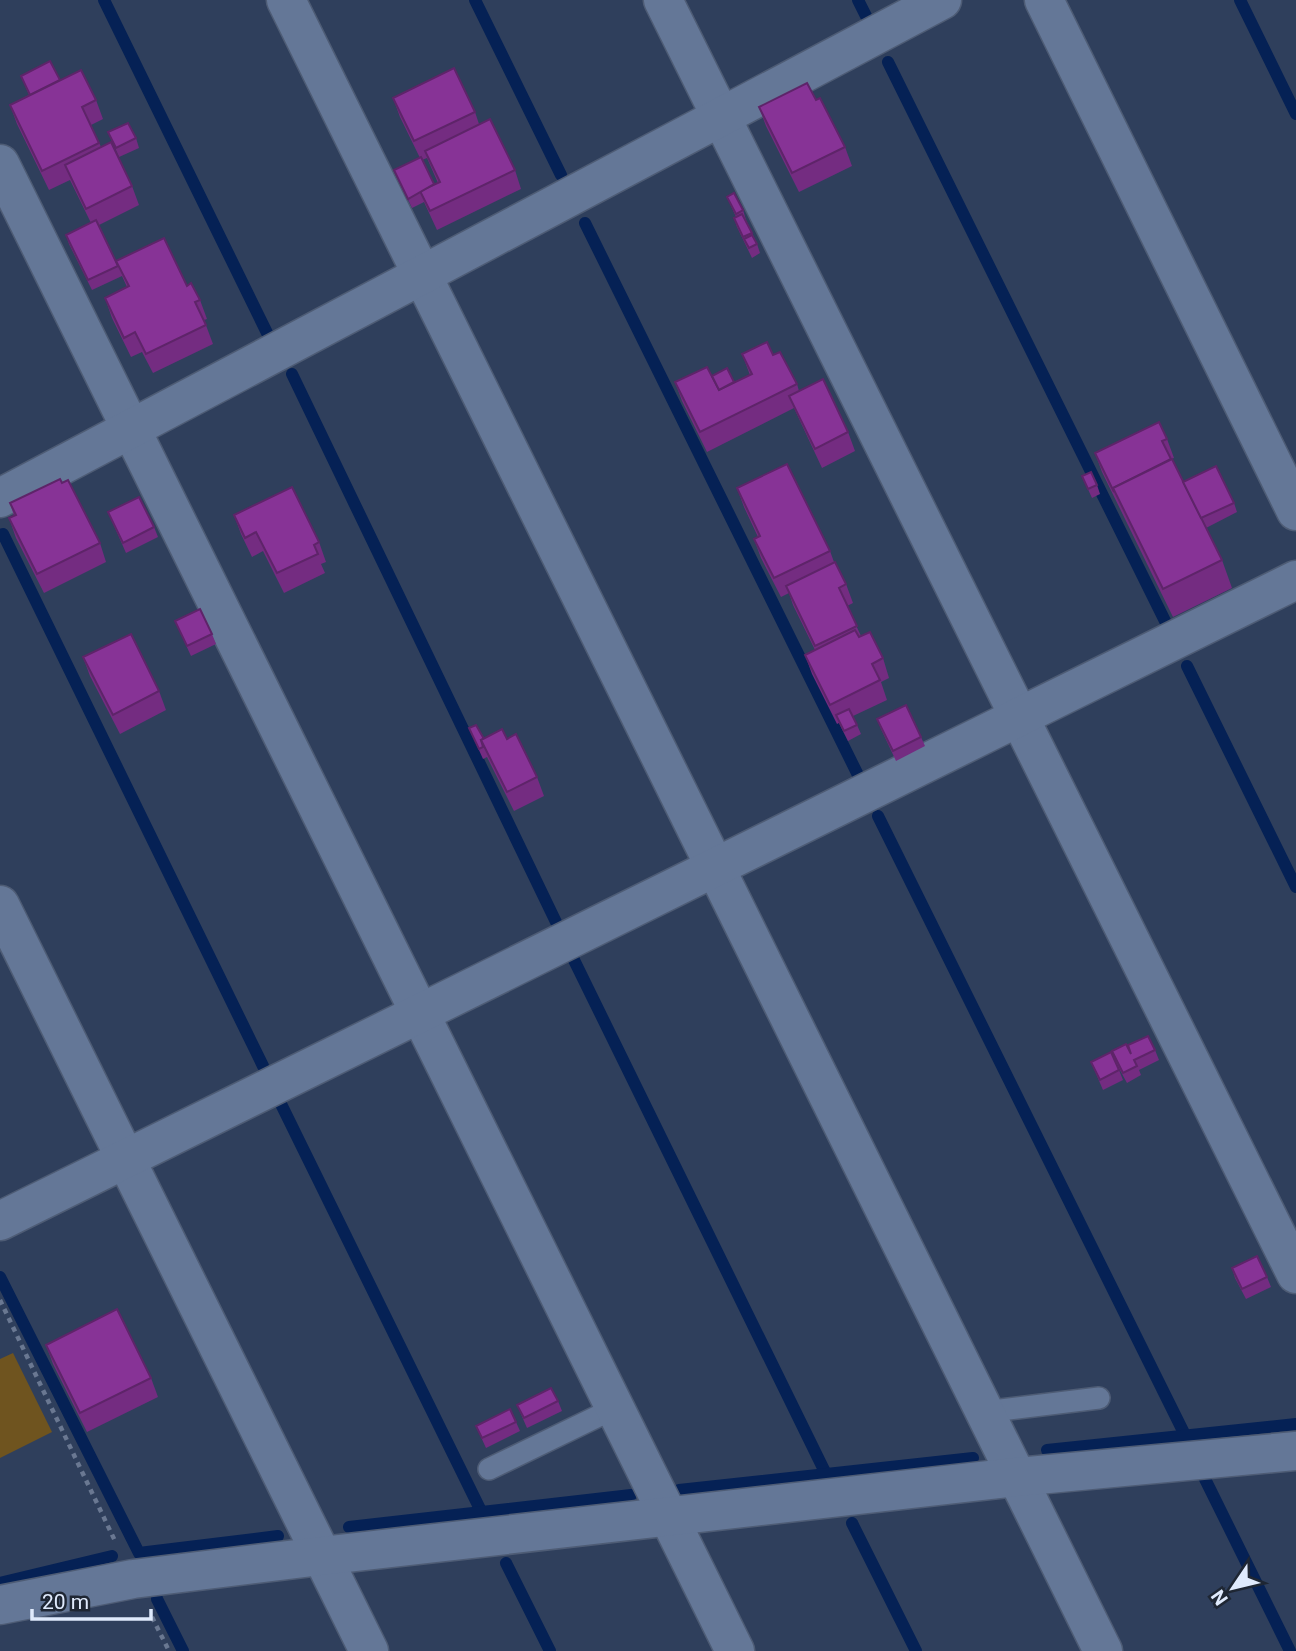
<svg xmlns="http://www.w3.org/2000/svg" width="1296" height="1651" viewBox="0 0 1296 1651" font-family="Roboto,sans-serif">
<rect width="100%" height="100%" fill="#2f3f5c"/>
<path fill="#6f541f" d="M 13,1353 L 52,1432 L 0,1458 L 0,1359 Z"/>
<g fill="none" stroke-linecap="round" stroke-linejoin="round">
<g stroke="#052155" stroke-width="12">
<path d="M 104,0 L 271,341"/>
<path d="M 475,0 L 561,175"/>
<path d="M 858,0 L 866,16"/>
<path d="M 1240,0 L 1296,114"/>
<path d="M 888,62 L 1168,627"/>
<path d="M 585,223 L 858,775"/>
<path d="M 292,374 L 556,922"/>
<path d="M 3,534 L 263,1066"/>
<path d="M 1187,666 L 1296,887"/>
<path d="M 878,816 L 1185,1435"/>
<path d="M 573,958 L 826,1474"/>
<path d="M 281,1104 L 481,1511"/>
<path d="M 0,1277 L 139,1553 L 278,1536"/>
<path d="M 1047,1450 L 1296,1424"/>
<path d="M 1205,1479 L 1290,1651"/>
<path d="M 679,1490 L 973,1458"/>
<path d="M 852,1523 L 916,1651"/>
<path d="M 349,1527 L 631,1495"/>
<path d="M 506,1563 L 550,1651"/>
<path d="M 0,1583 L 112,1556"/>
<path d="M 157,1599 L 183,1651"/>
</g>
<g stroke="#4e5c75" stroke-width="24">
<g id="lane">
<path d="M 984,1412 L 1099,1398"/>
<path d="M 489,1469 L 615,1408"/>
</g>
</g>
<g stroke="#4e5c75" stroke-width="41">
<g id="street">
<path d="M 286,0 L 1103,1651"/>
<path d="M 663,0 L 1296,1274"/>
<path d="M 1044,0 L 1296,511"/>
<path d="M 0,164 L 735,1651"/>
<path d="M 0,498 L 942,0"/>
<path d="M 0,905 L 369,1651"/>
<path d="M 0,1221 L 1296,580"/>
<path d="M 0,1605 L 133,1579 L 321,1556 L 1016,1477 L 1296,1451"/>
</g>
</g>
<g stroke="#6a7892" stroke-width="4.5" stroke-dasharray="5 5" stroke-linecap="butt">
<path d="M 0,1300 L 116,1543"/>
<path d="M 152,1617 L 169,1651"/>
</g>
<use href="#lane" stroke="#647797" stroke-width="21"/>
<use href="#street" stroke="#647797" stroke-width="38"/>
</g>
<g fill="#742c81" fill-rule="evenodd">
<path d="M 21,76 L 60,80 L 96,100 L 103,119 L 91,125 L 101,147 L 132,186 L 139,205 L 99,225 L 116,261 L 187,286 L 200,300 L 207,319 L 204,320 L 213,344 L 153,373 L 142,352 L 131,357 L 112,318 L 105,298 L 127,287 L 122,276 L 92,290 L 69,244 L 66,235 L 91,223 L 70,180 L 49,190 L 17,124 L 10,105 L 29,95 Z"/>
<path d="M 393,98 L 475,112 L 479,124 L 515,170 L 521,189 L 437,230 L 424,202 L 412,208 L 394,170 L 420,158 L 400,117 ZM 427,158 L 438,183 L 434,184 L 422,160 Z"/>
<path d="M 816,100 L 845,147 L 852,166 L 799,192 L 766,126 L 759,107 Z"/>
<path d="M 108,132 L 136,138 L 139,148 L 119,157 Z"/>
<path d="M 727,197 L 743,210 L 746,220 L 757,244 L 760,253 L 752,258 L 737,227 L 734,218 L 736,217 Z"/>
<path d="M 742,354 L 773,355 L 797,384 L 799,391 L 848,432 L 855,451 L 822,468 L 794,408 L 707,452 L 682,401 L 675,382 L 712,376 L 734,382 L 750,375 Z"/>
<path d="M 1167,439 L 1174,458 L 1171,459 L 1183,482 L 1234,503 L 1237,512 L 1206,528 L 1222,560 L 1232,588 L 1173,617 L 1102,472 L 1095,453 Z"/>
<path d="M 1082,476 L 1097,485 L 1100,494 L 1092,498 Z"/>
<path d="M 737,488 L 830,551 L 834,562 L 846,584 L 853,603 L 847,606 L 861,636 L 883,658 L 889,678 L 881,682 L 887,700 L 853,716 L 861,734 L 848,741 L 839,723 L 837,724 L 812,674 L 805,655 L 815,650 L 793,605 L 789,593 L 781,597 L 761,558 L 754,539 L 758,537 L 744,507 Z"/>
<path d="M 10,503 L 100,543 L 106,562 L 44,593 L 16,538 L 9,518 L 14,516 Z"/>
<path d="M 108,512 L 154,527 L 158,537 L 126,553 Z"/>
<path d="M 234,515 L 319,542 L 326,562 L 321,564 L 325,573 L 284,593 L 263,551 L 252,557 L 241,534 Z"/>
<path d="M 175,621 L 212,634 L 216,644 L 191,656 Z"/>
<path d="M 83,657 L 159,691 L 166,710 L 120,734 L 90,676 Z"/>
<path d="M 877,719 L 921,737 L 925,746 L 896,761 L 881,729 Z"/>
<path d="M 469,728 L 484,739 L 507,739 L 537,777 L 544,796 L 514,811 L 487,757 L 483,759 Z"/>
<path d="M 1155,1050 L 1159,1060 L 1139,1070 L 1141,1075 L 1127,1083 L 1115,1061 L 1112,1051 L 1131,1054 Z"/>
<path d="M 1091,1062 L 1119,1070 L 1123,1080 L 1103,1090 Z"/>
<path d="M 1232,1268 L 1267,1277 L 1271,1287 L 1246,1299 L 1235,1278 Z"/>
<path d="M 46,1345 L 151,1378 L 158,1397 L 87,1432 L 53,1364 Z"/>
<path d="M 558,1401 L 562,1411 L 527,1428 L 517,1405 Z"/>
<path d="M 516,1422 L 520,1431 L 486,1448 L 476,1426 Z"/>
</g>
<g fill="#873396" stroke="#5e2469" stroke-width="2">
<path d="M 50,61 L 60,80 L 30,95 L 21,76 Z"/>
<path d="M 454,68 L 475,112 L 414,141 L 393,98 Z"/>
<path d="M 81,70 L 96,100 L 82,107 L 99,143 L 42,171 L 10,105 Z"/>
<path d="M 807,83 L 816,100 L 820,98 L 845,147 L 792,173 L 759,107 Z"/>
<path d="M 490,119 L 515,170 L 430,211 L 420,191 L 440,182 L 425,151 Z"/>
<path d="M 128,123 L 136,138 L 116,148 L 108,132 Z"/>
<path d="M 111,142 L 132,186 L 86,209 L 65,165 Z"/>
<path d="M 421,157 L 434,184 L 408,199 L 394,170 Z"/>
<path d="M 734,193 L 743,210 L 736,214 L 727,197 Z"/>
<path d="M 742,214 L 752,233 L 743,237 L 734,218 Z"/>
<path d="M 96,220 L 118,266 L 88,280 L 66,235 Z"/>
<path d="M 752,235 L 757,244 L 749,248 L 744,239 Z"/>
<path d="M 164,238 L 187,286 L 191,283 L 200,300 L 195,302 L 206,325 L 146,354 L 135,332 L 124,338 L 105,298 L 129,286 L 116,261 Z"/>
<path d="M 767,342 L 773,355 L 780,352 L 797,384 L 700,432 L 675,382 L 707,367 L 719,390 L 752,374 L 742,354 Z"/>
<path d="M 727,368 L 734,382 L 719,390 L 712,376 Z"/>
<path d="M 823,379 L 848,432 L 815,449 L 789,396 Z"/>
<path d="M 1159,422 L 1167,439 L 1162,441 L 1171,459 L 1113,488 L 1114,492 L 1095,453 Z"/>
<path d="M 1172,459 L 1222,560 L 1163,589 L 1113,488 Z"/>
<path d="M 787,464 L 830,551 L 774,578 L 754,539 L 760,536 L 737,488 Z"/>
<path d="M 1216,466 L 1234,503 L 1201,518 L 1183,482 Z"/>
<path d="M 1091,472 L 1097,485 L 1088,489 L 1082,476 Z"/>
<path d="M 60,479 L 62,483 L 68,480 L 100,543 L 37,574 L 9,518 L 16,515 L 10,503 Z"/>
<path d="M 292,487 L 319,542 L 314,545 L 318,554 L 277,573 L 256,532 L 245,538 L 234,515 Z"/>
<path d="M 139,497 L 154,527 L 123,543 L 108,512 Z"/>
<path d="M 835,562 L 846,584 L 839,588 L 857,626 L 815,646 L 786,586 Z"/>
<path d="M 200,609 L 212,634 L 187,646 L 175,621 Z"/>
<path d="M 855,630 L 859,637 L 870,632 L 883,658 L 872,664 L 880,680 L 830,705 L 805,655 Z"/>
<path d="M 131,634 L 159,691 L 113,715 L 83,657 Z"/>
<path d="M 906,705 L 921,737 L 893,751 L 877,719 Z"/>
<path d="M 849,709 L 857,725 L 844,731 L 836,715 Z"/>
<path d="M 476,725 L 484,739 L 481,740 L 483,747 L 479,749 L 469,728 Z"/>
<path d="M 502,729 L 507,739 L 516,734 L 537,777 L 507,792 L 481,740 Z"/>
<path d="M 1148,1036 L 1155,1050 L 1134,1060 L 1137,1066 L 1123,1073 L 1112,1051 L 1126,1044 L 1131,1054 L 1128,1045 Z"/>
<path d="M 1111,1052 L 1119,1070 L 1100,1080 L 1091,1062 Z"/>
<path d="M 1257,1256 L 1267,1277 L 1242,1289 L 1232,1268 Z"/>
<path d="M 117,1309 L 151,1378 L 80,1413 L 46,1345 Z"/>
<path d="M 551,1388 L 558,1401 L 524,1418 L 517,1405 Z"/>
<path d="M 510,1409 L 516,1422 L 482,1438 L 476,1426 Z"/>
</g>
<g transform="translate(1233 1588) rotate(235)" stroke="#1e2633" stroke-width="5" paint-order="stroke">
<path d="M0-5L12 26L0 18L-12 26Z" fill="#dfeafc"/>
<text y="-10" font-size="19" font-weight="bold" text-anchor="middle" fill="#dfeafc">N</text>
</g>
<path d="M32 1609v10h119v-10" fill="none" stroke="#dfeafc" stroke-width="3.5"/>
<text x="42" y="1609" font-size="21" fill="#dfeafc" stroke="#1e2633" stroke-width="5" paint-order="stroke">20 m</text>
</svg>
